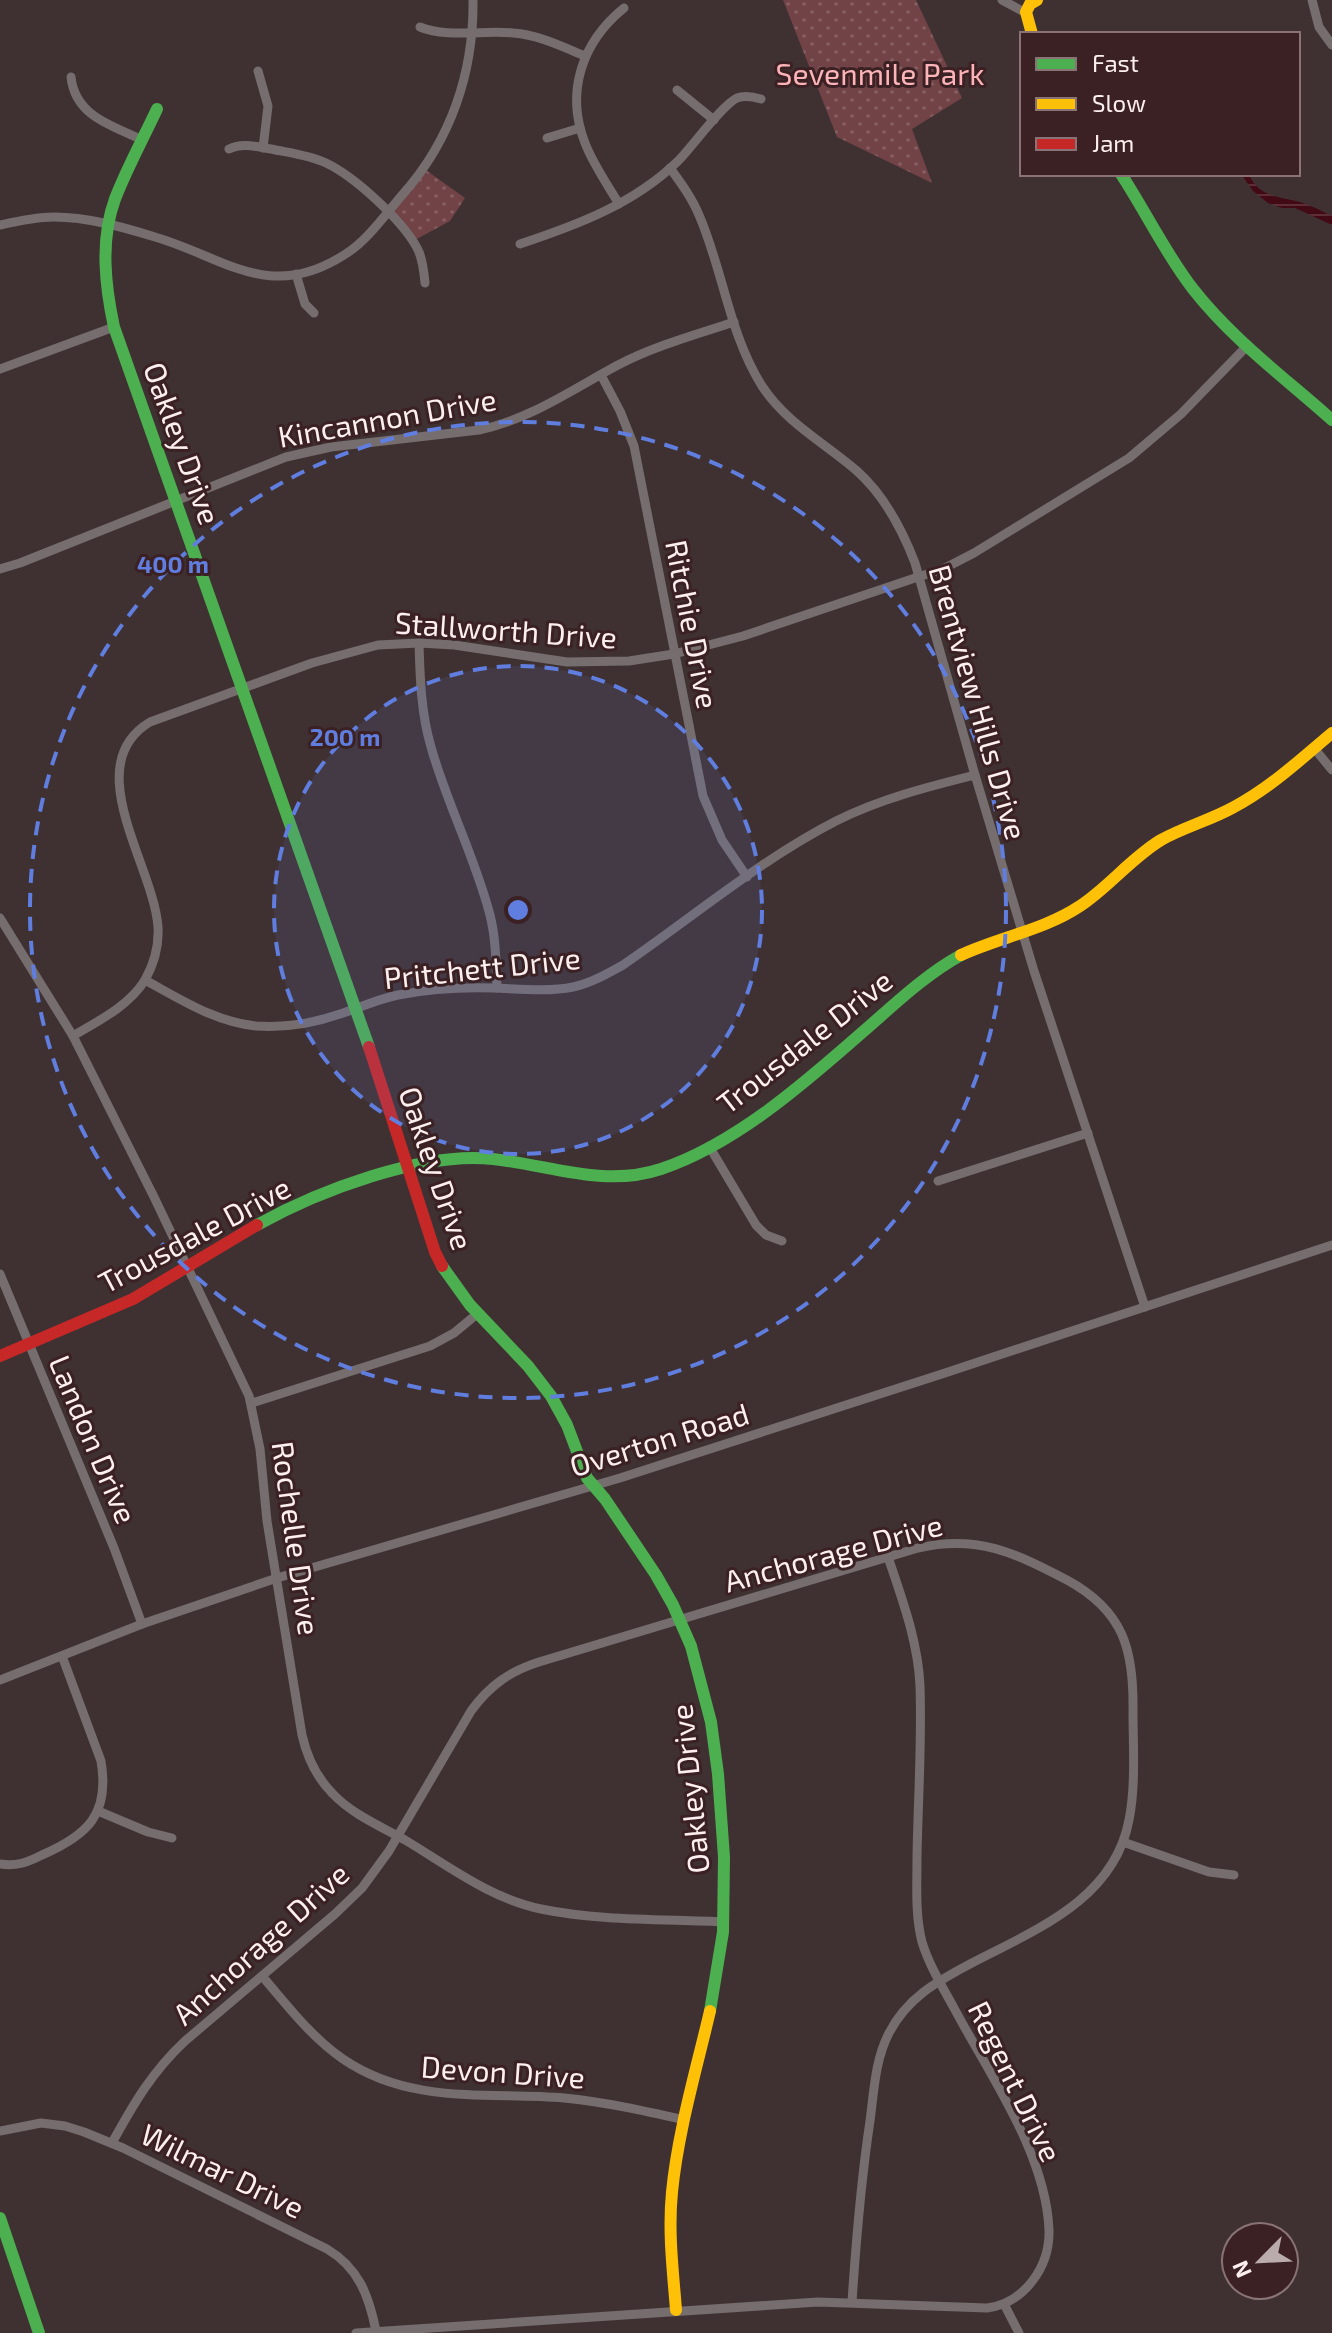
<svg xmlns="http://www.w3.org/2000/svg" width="1332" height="2333" viewBox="0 0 1332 2333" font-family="'Exo 2',sans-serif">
<defs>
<pattern id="park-dots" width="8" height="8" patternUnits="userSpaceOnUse" patternTransform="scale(2)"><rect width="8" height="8" fill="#714246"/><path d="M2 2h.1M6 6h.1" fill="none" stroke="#865e61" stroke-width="1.8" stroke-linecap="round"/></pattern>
<pattern id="water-rules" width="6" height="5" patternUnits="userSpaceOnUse" patternTransform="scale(2)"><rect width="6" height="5" fill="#420a15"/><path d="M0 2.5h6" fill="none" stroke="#5e2e37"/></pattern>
</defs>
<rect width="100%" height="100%" fill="#3f3132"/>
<g fill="url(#park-dots)">
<path d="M 783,0 L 916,0 L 962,98 L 912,129 L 932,183 L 837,137 Z"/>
<path d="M 423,168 L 465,198 L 450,221 L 413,241 L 387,212 Z"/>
</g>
<path fill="url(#water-rules)" d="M 1241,174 L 1249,174 C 1257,195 1277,197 1296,201 C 1309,204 1321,211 1332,216 L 1332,225 L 1295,208 L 1282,208 L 1268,203 L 1253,191 Z"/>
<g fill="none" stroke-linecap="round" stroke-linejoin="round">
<g stroke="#756d6e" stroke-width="9">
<path d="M 1002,0 L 1026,13"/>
<path d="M 1312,0 L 1319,27 L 1332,45"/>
<path d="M 420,27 C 446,38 485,30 513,33 C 539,35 561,46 585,56"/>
<path d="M 258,71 L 268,106 L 263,148"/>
<path d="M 71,77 C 75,116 112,126 143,140"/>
<path d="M 677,90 L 714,120"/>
<path d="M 547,138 L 580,128"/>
<path d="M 229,149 C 243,142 257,147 271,149 C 290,153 309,155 326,163 C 354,176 406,223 419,252 C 423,262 424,272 425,283"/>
<path d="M 670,168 C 681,183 692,198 699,215 C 723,270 729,334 762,386 C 786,423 825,443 857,471 C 885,496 902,529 915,563 L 975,775 L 1034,971 L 1145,1307"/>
<path d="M 619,204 C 607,184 593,164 585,143 C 565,92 582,42 624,8"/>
<path d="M 0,225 C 18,221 36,217 54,217 C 87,217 123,227 155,237 C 224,257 269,303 344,255 C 367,241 385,215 403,194 C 451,140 474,72 473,0"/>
<path d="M 520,244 C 577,225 634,204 678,161 C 692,147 722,105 737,98 C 745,95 754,97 761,99"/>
<path d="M 296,274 L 305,304 L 314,313"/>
<path d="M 0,369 L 114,327"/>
<path d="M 601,375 L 620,411 L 634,446 L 703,796 L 722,840 L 747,877"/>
<path d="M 0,569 L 20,563 L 286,457 L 331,447 L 479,430 C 529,420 573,389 618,365 C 654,346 695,335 734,322"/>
<path d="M 419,643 C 420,678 421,713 431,747 C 447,804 475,857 490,915 C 496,939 496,963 497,988"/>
<path d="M 1314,748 L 1332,770"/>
<path d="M 0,918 L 73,1036 L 154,1197 L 249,1396 L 260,1449 L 267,1521 L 302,1735 C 307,1757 316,1777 333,1794 C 352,1814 380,1826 405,1840 C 447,1865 491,1899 541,1909 C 599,1921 664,1919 724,1922"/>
<path d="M 145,980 C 180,999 215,1022 256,1026 C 284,1028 314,1023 340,1014 C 359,1008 378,999 398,995 C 429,989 462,987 494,988 C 520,989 548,992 573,987 C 591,983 607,974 623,965 C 693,917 760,860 836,821 C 880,799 927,787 975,775"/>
<path d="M 73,1036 C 98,1021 129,1006 145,980 C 154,964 159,945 158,927 C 154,866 78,765 150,722 L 312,663 L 378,645 L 419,643 L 454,645 L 567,662 L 629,661 L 674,654 L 743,636 L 918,577 L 943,569 L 974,553 L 1129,458 L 1181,414 L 1248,345"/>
<path d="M 709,1146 L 756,1225 L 766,1235 L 782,1241"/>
<path d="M 938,1181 L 1088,1133"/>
<path d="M 0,1274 L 114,1548 L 142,1624"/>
<path d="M 252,1403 L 430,1346 L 454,1333 L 477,1314"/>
<path d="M 0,1680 L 142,1624 L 277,1578 L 620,1478 L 945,1373 L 1332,1245"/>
<path d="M 98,1811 L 148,1832 L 172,1838"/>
<path d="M 1123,1842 L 1209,1872 L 1234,1875"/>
<path d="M 0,1864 C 16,1867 28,1862 42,1855 C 88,1835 110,1814 101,1761 L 62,1656"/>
<path d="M 262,1976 C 287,2005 311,2037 343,2059 C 410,2105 488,2092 564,2098 C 605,2102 645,2111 685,2120"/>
<path d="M 0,2131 L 41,2123 L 65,2126 L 84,2132 L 123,2148 L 327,2249 C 359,2268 369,2296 376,2331"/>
<path d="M 112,2143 C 134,2103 152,2072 185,2041 L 335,1914 L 362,1888 L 389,1851 L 471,1711 C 489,1686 510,1671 539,1662 L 918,1548 C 977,1534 1015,1553 1067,1580 C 1124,1611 1134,1650 1133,1711 C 1133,1747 1136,1785 1129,1820 C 1114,1900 1035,1930 970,1964 C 936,1982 907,1998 889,2033 C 875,2060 874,2091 870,2121 C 861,2181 856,2241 852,2302"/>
<path d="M 1004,2304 L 1019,2333"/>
<path d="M 356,2333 L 818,2302 L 987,2308 C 1025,2303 1050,2266 1049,2230 C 1046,2153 989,2074 954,2008 C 942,1986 929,1965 922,1942 C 915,1915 917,1885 917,1857 C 918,1800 922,1743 920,1686 C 918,1641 902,1599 888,1557"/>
</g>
<g stroke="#4caf50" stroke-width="12">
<path d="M 157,109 C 143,139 127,168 115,199 C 100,240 105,285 114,327 L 369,1047"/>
<path d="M 1121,174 C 1146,212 1165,253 1193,289 C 1232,339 1285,378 1332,420"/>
<path d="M 257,1225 C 318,1191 423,1151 493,1159 C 550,1165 604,1188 661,1169 C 736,1144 807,1081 865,1030 C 896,1003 925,975 961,955"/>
<path d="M 442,1266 L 470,1305 L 528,1366 L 551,1396 L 567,1425 L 587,1478 L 605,1499 L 656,1575 L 673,1605 L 691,1646 L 711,1722 L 718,1774 L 724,1857 L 723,1932 L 710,2011"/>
<path d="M 0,2218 L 39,2333"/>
</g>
<g stroke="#ffc107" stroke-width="12">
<path d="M 1032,34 L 1026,12 L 1030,4 L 1037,0"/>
<path d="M 961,955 C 1000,937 1044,930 1080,906 C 1109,887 1131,858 1161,840 C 1184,827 1211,820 1234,807 C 1270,788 1301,759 1332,733"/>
<path d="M 676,2310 C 673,2271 668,2232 672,2192 C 678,2131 696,2071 710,2011"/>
</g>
<g stroke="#c62828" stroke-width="12">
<path d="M 369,1047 L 435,1252 L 442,1266"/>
<path d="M 0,1356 L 133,1299 L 257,1225"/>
</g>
</g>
<circle cx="518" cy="910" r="244" fill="#607edf" fill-opacity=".12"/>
<g fill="none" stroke="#607edf" stroke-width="4" stroke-dasharray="14 10">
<circle cx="518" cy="910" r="244"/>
<circle cx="518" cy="910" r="488"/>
</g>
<g text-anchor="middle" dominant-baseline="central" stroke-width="6" stroke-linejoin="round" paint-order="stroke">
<g font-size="30" fill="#fcb4b8" stroke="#3b2123">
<text x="880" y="73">Sevenmile Park</text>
</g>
<g font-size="30" fill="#fdefef" stroke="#3b2123">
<text transform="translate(387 417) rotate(-10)">Kincannon Drive</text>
<text transform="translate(183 443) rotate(70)">Oakley Drive</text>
<text transform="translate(693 624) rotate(79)">Ritchie Drive</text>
<text transform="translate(506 629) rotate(4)">Stallworth Drive</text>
<text transform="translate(979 702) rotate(74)">Brentview Hills Drive</text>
<text transform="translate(482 967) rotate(-6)">Pritchett Drive</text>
<text transform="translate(804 1041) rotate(-38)">Trousdale Drive</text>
<text transform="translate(437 1168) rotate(71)">Oakley Drive</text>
<text transform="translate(194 1234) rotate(-28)">Trousdale Drive</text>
<text transform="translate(94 1439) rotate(67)">Landon Drive</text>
<text transform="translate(659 1439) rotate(-17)">Overton Road</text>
<text transform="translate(297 1538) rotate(82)">Rochelle Drive</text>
<text transform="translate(833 1552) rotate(-15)">Anchorage Drive</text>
<text transform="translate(689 1789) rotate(-96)">Oakley Drive</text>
<text transform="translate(260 1943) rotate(-42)">Anchorage Drive</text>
<text transform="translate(503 2071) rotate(4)">Devon Drive</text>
<text transform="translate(1016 2081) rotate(64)">Regent Drive</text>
<text transform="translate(223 2170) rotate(26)">Wilmar Drive</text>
</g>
</g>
<circle cx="518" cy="910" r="12" fill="#607edf" stroke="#3b2123" stroke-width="4"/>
<g font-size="24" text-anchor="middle" font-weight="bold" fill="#607edf" stroke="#3b2123" stroke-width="6" stroke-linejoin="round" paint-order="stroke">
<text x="173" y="573">400 m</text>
<text x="345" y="746">200 m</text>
</g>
<rect x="1020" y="32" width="280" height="144" fill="#3b2123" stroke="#897375" stroke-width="2"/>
<rect x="1036" y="58" width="40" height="12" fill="#4caf50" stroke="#897375" stroke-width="2"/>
<text x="1092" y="72" font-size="24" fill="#fdefef">Fast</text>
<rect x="1036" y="98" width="40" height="12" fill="#ffc107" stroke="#897375" stroke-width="2"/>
<text x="1092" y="112" font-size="24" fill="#fdefef">Slow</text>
<rect x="1036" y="138" width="40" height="12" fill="#c62828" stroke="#897375" stroke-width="2"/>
<text x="1092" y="152" font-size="24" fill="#fdefef">Jam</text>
<g transform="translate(1260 2261) rotate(246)"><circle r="38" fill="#3b2123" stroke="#897375" stroke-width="2"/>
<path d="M0-6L14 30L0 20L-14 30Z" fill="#baacad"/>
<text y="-12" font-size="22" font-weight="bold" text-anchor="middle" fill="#fdefef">N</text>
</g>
</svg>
